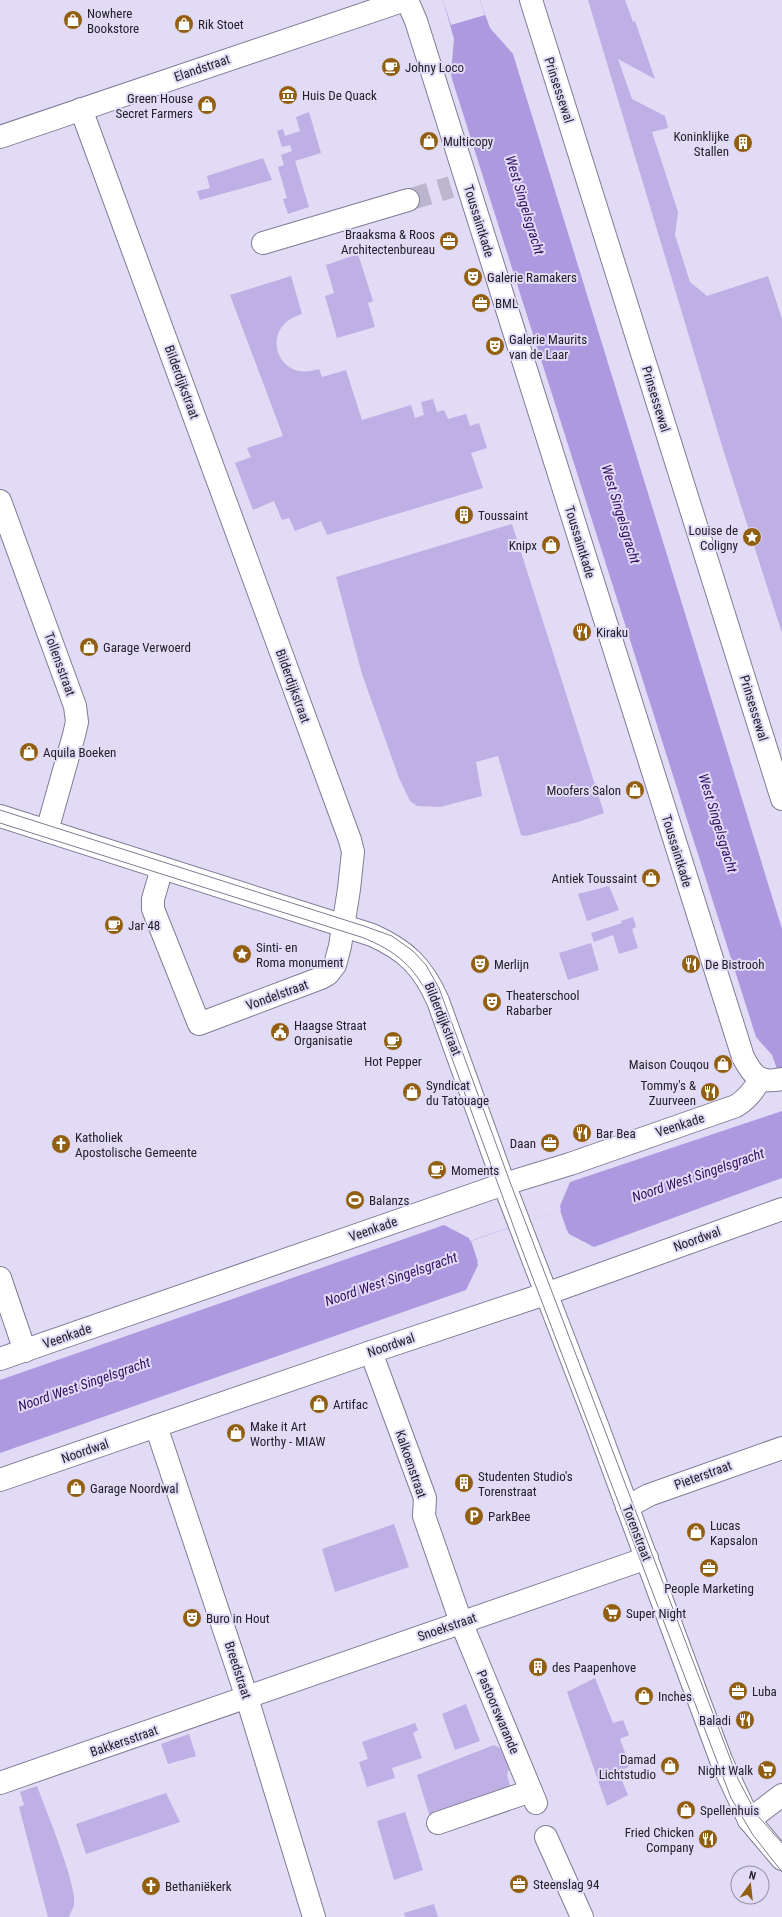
<svg xmlns="http://www.w3.org/2000/svg" width="782" height="1917" viewBox="0 0 782 1917" font-family="'Roboto Condensed',sans-serif">
<rect width="100%" height="100%" fill="#e1dbf6"/>
<g fill="#beafe5">
<path d="M 588,0 L 625,0 L 633,22 L 635,21 L 655,79 L 618,59 L 632,99 L 665,116 L 668,128 L 652,132 L 678,212 L 675,235 L 690,282 L 707,296 L 768,276 L 782,319 L 782,426 L 755,435 L 782,426 L 782,633 L 722,446 Z"/>
<path d="M 309,112 L 321,153 L 295,161 L 309,207 L 288,214 L 283,199 L 287,198 L 278,167 L 284,165 L 281,155 L 292,151 L 290,145 L 282,147 L 277,131 L 283,129 L 285,136 L 300,131 L 296,117 Z"/>
<path d="M 263,158 L 272,180 L 200,200 L 197,191 L 210,188 L 207,176 Z"/>
<path d="M 358,254 L 373,301 L 368,303 L 375,327 L 337,338 L 325,296 L 334,293 L 326,265 Z"/>
<path d="M 291,276 L 302,314 C 258,326 276,384 319,369 L 322,377 L 346,370 L 362,420 L 411,405 L 415,418 L 424,415 L 421,402 L 433,399 L 437,412 L 444,410 L 448,419 L 466,414 L 470,426 L 479,423 L 487,448 L 471,453 L 483,488 L 327,535 L 321,521 L 295,531 L 289,518 L 282,520 L 274,501 L 253,510 L 235,463 L 251,457 L 247,448 L 283,436 L 230,295 Z"/>
<path d="M 512,524 L 604,813 L 578,822 L 526,836 L 521,835 L 498,756 L 476,762 L 482,796 L 440,807 L 417,806 L 410,801 L 399,778 L 362,674 L 336,577 Z"/>
<path d="M 609,886 L 619,910 L 587,921 L 578,894 Z"/>
<path d="M 633,917 L 636,927 L 632,929 L 638,948 L 619,954 L 613,935 L 594,942 L 591,933 L 622,923 L 621,921 Z"/>
<path d="M 591,943 L 599,970 L 568,980 L 559,953 Z"/>
<path d="M 394,1524 L 409,1567 L 335,1592 L 322,1549 Z"/>
<path d="M 595,1678 L 613,1723 L 623,1720 L 629,1735 L 620,1739 L 630,1766 L 618,1772 L 628,1795 L 607,1806 L 567,1692 Z"/>
<path d="M 466,1704 L 480,1741 L 455,1750 L 442,1714 Z"/>
<path d="M 415,1723 L 418,1730 L 413,1733 L 422,1758 L 392,1768 L 395,1778 L 367,1787 L 359,1762 L 368,1759 L 362,1742 Z"/>
<path d="M 189,1734 L 196,1756 L 168,1764 L 161,1744 Z"/>
<path d="M 494,1745 L 503,1750 L 510,1766 L 507,1775 L 511,1789 L 430,1817 L 417,1775 Z"/>
<path d="M 37,1786 C 45,1808 78,1887 74,1905 C 73,1909 70,1913 69,1917 L 48,1917 L 19,1807 L 24,1805 L 20,1792 Z"/>
<path d="M 166,1793 L 180,1822 L 86,1854 L 76,1824 Z"/>
<path d="M 405,1812 L 423,1870 L 394,1880 L 377,1821 Z"/>
<path d="M 434,1904 L 438,1917 L 405,1917 L 404,1913 Z"/>
</g>
<g fill="#ad99df">
<path d="M 443,0 L 480,0 L 490,28 L 513,54 L 782,929 L 782,1083 L 772,1055 L 756,1037 L 452,79 L 451,73 L 454,39 Z"/>
<path d="M 782,1111 L 782,1178 L 594,1247 L 569,1234 L 567,1230 L 477,1262 L 478,1265 L 466,1290 L 0,1453 L 0,1380 L 444,1225 L 469,1238 L 470,1241 L 561,1210 L 560,1206 L 570,1182 Z"/>
</g>
<g fill="#e1dbf6">
<path d="M 443,0 L 480,0 L 485,15 L 451,25 Z"/>
<path d="M 560,1210 L 567,1231 L 478,1262 L 471,1241 Z"/>
</g>
<g fill="none" stroke-linecap="round" stroke-linejoin="round">
<path stroke="#bbb6cd" stroke-width="22" stroke-dasharray="22 11" stroke-linecap="butt" d="M 408,200 L 451,187"/>
<g stroke="#817b93" stroke-width="24">
<g id="minor">
<path d="M 407,0 L 416,21 L 743,1057 C 753,1076 759,1084 782,1079"/>
<path d="M 531,0 L 782,799"/>
<path d="M 81,109 L 350,840 L 353,852 L 349,889 L 340,946 L 335,965 L 328,974 L 321,978 L 199,1024 L 153,909 L 153,899 L 162,868"/>
<path d="M 0,137 L 405,0"/>
<path d="M 263,243 L 408,200"/>
<path d="M 0,501 L 75,706 L 77,722 L 74,735 L 47,831"/>
<path d="M 0,816 L 372,935 C 406,950 423,967 438,1001 L 504,1184 L 597,1425 L 721,1760 L 749,1820 L 782,1859"/>
<path d="M 0,1278 L 25,1351"/>
<path d="M 371,1352 L 425,1498 L 424,1516 L 461,1622 L 536,1803"/>
<path d="M 0,1359 L 498,1186 L 570,1164 L 736,1106 C 747,1099 754,1091 760,1079"/>
<path d="M 156,1426 L 247,1698 L 314,1917"/>
<path d="M 0,1480 L 371,1352 L 557,1290 L 782,1209"/>
<path d="M 627,1507 L 649,1495 L 782,1448"/>
<path d="M 0,1783 L 647,1558"/>
<path d="M 749,1820 L 782,1795"/>
<path d="M 438,1823 L 531,1791"/>
<path d="M 546,1837 L 582,1917"/>
</g>
</g>
<use href="#minor" stroke="#fff" stroke-width="22"/>
<g stroke="#807b8e" stroke-width="1">
<path d="M 0,810 L 364,926 L 392,936 L 413,951 L 426,965 L 439,988 L 510,1182 L 738,1779 L 757,1815 L 782,1843"/>
<path d="M 0,823 L 361,937 C 397,951 415,967 431,1001 L 521,1247 L 731,1798 L 753,1835 L 782,1872"/>
</g>
</g>
<defs>
<g id="shop-disc" transform="scale(1)"><circle r="9.5" fill="#915f0f" stroke="#e1dbf6"/><path d="M-5-2.5h2.3a2.7 3.5 0 0 1 5.4 0H5L5.5 6h-11ZM-1.5-2.5h3a1.5 2.3 0 0 0-3 0Z" fill="#fff"/></g>
<g id="cafe-disc" transform="scale(1)"><circle r="9.5" fill="#915f0f" stroke="#e1dbf6"/><path d="M-5.5-4.5H6V0H3Q3 3.5 0 3.5H-2.5Q-5.5 3.5-5.5 0ZM3-3.2v2h1.7v-2ZM-6 4.5H4V6H-6Z" fill="#fff"/></g>
<g id="museum-disc" transform="scale(1)"><circle r="9.5" fill="#915f0f" stroke="#e1dbf6"/><path d="M0-6L6-3V-2H-6V-3ZM-5-1h2V3h-2ZM-1-1h2V3h-2ZM3-1h2V3H3ZM-6 4H6V6H-6Z" fill="#fff"/></g>
<g id="building-disc" transform="scale(1)"><circle r="9.5" fill="#915f0f" stroke="#e1dbf6"/><path d="M-4-6H4V6H1V3H-1V6H-4ZM-2.5-4.3h1.7v1.8h-1.7ZM.8-4.3h1.7v1.8H.8ZM-2.5-1h1.7V.8h-1.7ZM.8-1h1.7V.8H.8Z" fill="#fff"/></g>
<g id="office-disc" transform="scale(1)"><circle r="9.5" fill="#915f0f" stroke="#e1dbf6"/><path d="M-6-3h4V-5.5h4V-3h4V5H-6ZM-1-4.5V-3h2v-1.5ZM-6 0V1H6V0Z" fill="#fff"/></g>
<g id="theatre-disc" transform="scale(1)"><circle r="9.5" fill="#915f0f" stroke="#e1dbf6"/><path d="M-5-5.5Q0-4 5-5.5V0Q5 5 0 6Q-5 5-5 0ZM-3.3-2.5H-1v1.5H-3.3ZM1-2.5H3.3v1.5H1ZM-2.8 1Q0 5.5 2.8 1Z" fill="#fff"/></g>
<g id="sight-disc" transform="scale(1)"><circle r="9.5" fill="#915f0f" stroke="#e1dbf6"/><path d="M0-6L1.8-2.2L6-1.7L2.9 1.2L3.7 5.4L0 3.3L-3.7 5.4L-2.9 1.2L-6-1.7L-1.8-2.2Z" fill="#fff"/></g>
<g id="restaurant-disc" transform="scale(1)"><circle r="9.5" fill="#915f0f" stroke="#e1dbf6"/><path d="M-5-6h1v4h1v-4h1v4h1v-4h1v5L-1.5 .5V6h-2V.5L-5-1ZM5-6V6H3V1.5H1.5Q1.5-4 5-6Z" fill="#fff"/></g>
<g id="civic-disc" transform="scale(1)"><circle r="9.5" fill="#915f0f" stroke="#e1dbf6"/><path d="M-.6-6.5H3V-4.5H.6V-3L4-1V1h2V6H-6V1h2V-1L-.6-3ZM-1.2 2.5V6h2.4V2.5Z" fill="#fff"/></g>
<g id="church-disc" transform="scale(1)"><circle r="9.5" fill="#915f0f" stroke="#e1dbf6"/><path d="M-1.2-6h2.4v3.5h3.3v2.4h-3.3V6h-2.4V-.1h-3.3v-2.4h3.3Z" fill="#fff"/></g>
<g id="stadium-disc" transform="scale(1)"><circle r="9.5" fill="#915f0f" stroke="#e1dbf6"/><path d="M0-5a6.5 5 0 1 0 0 10a6.5 5 0 1 0 0-10ZM-3.5-1.8h7v3.6h-7Z" fill="#fff"/></g>
<g id="parking-disc" transform="scale(1)"><circle r="9.5" fill="#915f0f" stroke="#e1dbf6"/><path d="M-3.5-5.5H1a3.5 3.5 0 0 1 0 7H-1V5.5H-3.5ZM-1-3.4V-.6H.8a1.4 1.4 0 0 0 0-2.8Z" fill="#fff"/></g>
<g id="supermarket-disc" transform="scale(1)"><circle r="9.5" fill="#915f0f" stroke="#e1dbf6"/><path d="M-6-5.5h2.5l.6 2H6L4.5 2H-2.5L-4.4-4H-6ZM-1.5 3.2a1.3 1.3 0 1 0 .1 0ZM3 3.2a1.3 1.3 0 1 0 .1 0Z" fill="#fff"/></g>
</defs>
<g fill-rule="evenodd">
<use href="#shop-disc" x="73" y="20"/>
<use href="#shop-disc" x="184" y="24"/>
<use href="#cafe-disc" x="391" y="67"/>
<use href="#museum-disc" x="288" y="95"/>
<use href="#shop-disc" x="207" y="105"/>
<use href="#shop-disc" x="429" y="141"/>
<use href="#building-disc" x="743" y="143"/>
<use href="#office-disc" x="449" y="241"/>
<use href="#theatre-disc" x="473" y="277"/>
<use href="#office-disc" x="481" y="303"/>
<use href="#theatre-disc" x="495" y="346"/>
<use href="#building-disc" x="464" y="515"/>
<use href="#sight-disc" x="752" y="537"/>
<use href="#shop-disc" x="551" y="545"/>
<use href="#restaurant-disc" x="582" y="632"/>
<use href="#shop-disc" x="89" y="647"/>
<use href="#shop-disc" x="29" y="752"/>
<use href="#shop-disc" x="635" y="790"/>
<use href="#shop-disc" x="651" y="878"/>
<use href="#cafe-disc" x="114" y="925"/>
<use href="#sight-disc" x="242" y="954"/>
<use href="#theatre-disc" x="480" y="964"/>
<use href="#restaurant-disc" x="691" y="964"/>
<use href="#theatre-disc" x="492" y="1002"/>
<use href="#civic-disc" x="280" y="1032"/>
<use href="#cafe-disc" x="393" y="1041"/>
<use href="#shop-disc" x="723" y="1064"/>
<use href="#shop-disc" x="412" y="1092"/>
<use href="#restaurant-disc" x="710" y="1092"/>
<use href="#restaurant-disc" x="582" y="1133"/>
<use href="#office-disc" x="550" y="1143"/>
<use href="#church-disc" x="61" y="1144"/>
<use href="#cafe-disc" x="437" y="1170"/>
<use href="#stadium-disc" x="355" y="1200"/>
<use href="#shop-disc" x="319" y="1404"/>
<use href="#shop-disc" x="236" y="1433"/>
<use href="#building-disc" x="464" y="1483"/>
<use href="#shop-disc" x="76" y="1488"/>
<use href="#parking-disc" x="474" y="1516"/>
<use href="#shop-disc" x="696" y="1532"/>
<use href="#office-disc" x="709" y="1568"/>
<use href="#supermarket-disc" x="612" y="1613"/>
<use href="#theatre-disc" x="192" y="1618"/>
<use href="#building-disc" x="538" y="1667"/>
<use href="#office-disc" x="738" y="1691"/>
<use href="#shop-disc" x="644" y="1696"/>
<use href="#restaurant-disc" x="745" y="1720"/>
<use href="#shop-disc" x="670" y="1766"/>
<use href="#supermarket-disc" x="767" y="1770"/>
<use href="#shop-disc" x="686" y="1810"/>
<use href="#restaurant-disc" x="708" y="1839"/>
<use href="#office-disc" x="519" y="1884"/>
<use href="#church-disc" x="151" y="1886"/>
</g>
<g text-anchor="middle" dominant-baseline="central" stroke-width="4" stroke-linejoin="round" paint-order="stroke">
<g font-size="13" fill="#24212b" stroke="#e1dbf6" text-anchor="start">
<text x="87" y="13">Nowhere<tspan x="87" dy="15">Bookstore</tspan></text>
<text x="198" y="24">Rik Stoet</text>
<text x="405" y="67">Johny Loco</text>
<text x="302" y="95">Huis De Quack</text>
<text x="193" y="98" text-anchor="end">Green House<tspan x="193" dy="15">Secret Farmers</tspan></text>
<text x="729" y="136" text-anchor="end">Koninklijke<tspan x="729" dy="15">Stallen</tspan></text>
<text x="443" y="141">Multicopy</text>
<text x="435" y="234" text-anchor="end">Braaksma &amp; Roos<tspan x="435" dy="15">Architectenbureau</tspan></text>
<text x="487" y="277">Galerie Ramakers</text>
<text x="495" y="303">BML</text>
<text x="509" y="339">Galerie Maurits<tspan x="509" dy="15">van de Laar</tspan></text>
<text x="478" y="515">Toussaint</text>
<text x="738" y="530" text-anchor="end">Louise de<tspan x="738" dy="15">Coligny</tspan></text>
<text x="537" y="545" text-anchor="end">Knipx</text>
<text x="596" y="632">Kiraku</text>
<text x="103" y="647">Garage Verwoerd</text>
<text x="43" y="752">Aquila Boeken</text>
<text x="621" y="790" text-anchor="end">Moofers Salon</text>
<text x="637" y="878" text-anchor="end">Antiek Toussaint</text>
<text x="128" y="925">Jar 48</text>
<text x="256" y="947">Sinti- en<tspan x="256" dy="15">Roma monument</tspan></text>
<text x="494" y="964">Merlijn</text>
<text x="705" y="964">De Bistrooh</text>
<text x="506" y="995">Theaterschool<tspan x="506" dy="15">Rabarber</tspan></text>
<text x="294" y="1025">Haagse Straat<tspan x="294" dy="15">Organisatie</tspan></text>
<text x="393" y="1061" text-anchor="middle">Hot Pepper</text>
<text x="709" y="1064" text-anchor="end">Maison Couqou</text>
<text x="426" y="1085">Syndicat<tspan x="426" dy="15">du Tatouage</tspan></text>
<text x="696" y="1085" text-anchor="end">Tommy's &amp;<tspan x="696" dy="15">Zuurveen</tspan></text>
<text x="596" y="1133">Bar Bea</text>
<text x="75" y="1137">Katholiek<tspan x="75" dy="15">Apostolische Gemeente</tspan></text>
<text x="536" y="1143" text-anchor="end">Daan</text>
<text x="451" y="1170">Moments</text>
<text x="369" y="1200">Balanzs</text>
<text x="333" y="1404">Artifac</text>
<text x="250" y="1426">Make it Art<tspan x="250" dy="15">Worthy - MIAW</tspan></text>
<text x="478" y="1476">Studenten Studio's<tspan x="478" dy="15">Torenstraat</tspan></text>
<text x="90" y="1488">Garage Noordwal</text>
<text x="488" y="1516">ParkBee</text>
<text x="710" y="1525">Lucas<tspan x="710" dy="15">Kapsalon</tspan></text>
<text x="709" y="1588" text-anchor="middle">People Marketing</text>
<text x="626" y="1613">Super Night</text>
<text x="206" y="1618">Buro in Hout</text>
<text x="552" y="1667">des Paapenhove</text>
<text x="752" y="1691">Luba</text>
<text x="658" y="1696">Inches</text>
<text x="731" y="1720" text-anchor="end">Baladi</text>
<text x="656" y="1759" text-anchor="end">Damad<tspan x="656" dy="15">Lichtstudio</tspan></text>
<text x="753" y="1770" text-anchor="end">Night Walk</text>
<text x="700" y="1810">Spellenhuis</text>
<text x="694" y="1832" text-anchor="end">Fried Chicken<tspan x="694" dy="15">Company</tspan></text>
<text x="533" y="1884">Steenslag 94</text>
<text x="165" y="1886">Bethaniëkerk</text>
</g>
<g font-size="13" fill="#24212b" stroke="#e1dbf6">
<text transform="translate(202 68) rotate(-19)">Elandstraat</text>
<text transform="translate(559 90) rotate(72)">Prinsessewal</text>
<text transform="translate(479 221) rotate(73)">Toussaintkade</text>
<text transform="translate(182 382) rotate(70)">Bilderdijkstraat</text>
<text transform="translate(656 399) rotate(73)">Prinsessewal</text>
<text transform="translate(580 542) rotate(73)">Toussaintkade</text>
<text transform="translate(60 664) rotate(70)">Tollensstraat</text>
<text transform="translate(293 686) rotate(70)">Bilderdijkstraat</text>
<text transform="translate(754 708) rotate(73)">Prinsessewal</text>
<text transform="translate(677 851) rotate(73)">Toussaintkade</text>
<text transform="translate(277 995) rotate(-20)">Vondelstraat</text>
<text transform="translate(443 1019) rotate(68)">Bilderdijkstraat</text>
<text transform="translate(680 1125) rotate(-18)">Veenkade</text>
<text transform="translate(373 1229) rotate(-19)">Veenkade</text>
<text transform="translate(697 1239) rotate(-20)">Noordwal</text>
<text transform="translate(67 1336) rotate(-19)">Veenkade</text>
<text transform="translate(391 1345) rotate(-19)">Noordwal</text>
<text transform="translate(85 1451) rotate(-19)">Noordwal</text>
<text transform="translate(411 1464) rotate(71)">Kalkoenstraat</text>
<text transform="translate(703 1475) rotate(-20)">Pieterstraat</text>
<text transform="translate(637 1533) rotate(69)">Torenstraat</text>
<text transform="translate(447 1627) rotate(-19)">Snoekstraat</text>
<text transform="translate(238 1670) rotate(72)">Breedstraat</text>
<text transform="translate(498 1712) rotate(67)">Pastoorswarande</text>
<text transform="translate(124 1741) rotate(-19)">Bakkersstraat</text>
</g>
<g font-size="14" font-style="italic" fill="#330e61" stroke="#e1dbf6">
<text transform="translate(525 205) rotate(73)">West Singelsgracht</text>
<text transform="translate(621 514) rotate(73)">West Singelsgracht</text>
<text transform="translate(718 823) rotate(73)">West Singelsgracht</text>
<text transform="translate(698 1175) rotate(-19)">Noord West Singelsgracht</text>
<text transform="translate(391 1279) rotate(-19)">Noord West Singelsgracht</text>
<text transform="translate(84 1384) rotate(-19)">Noord West Singelsgracht</text>
</g>
</g>
<g transform="translate(750 1885) rotate(15)"><circle r="19" fill="#e1dbf6" stroke="#9591a5"/>
<path d="M0-3L7 15L0 10L-7 15Z" fill="#915f0f"/>
<text y="-6" font-size="11" font-weight="bold" text-anchor="middle" fill="#24212b">N</text>
</g>
</svg>
